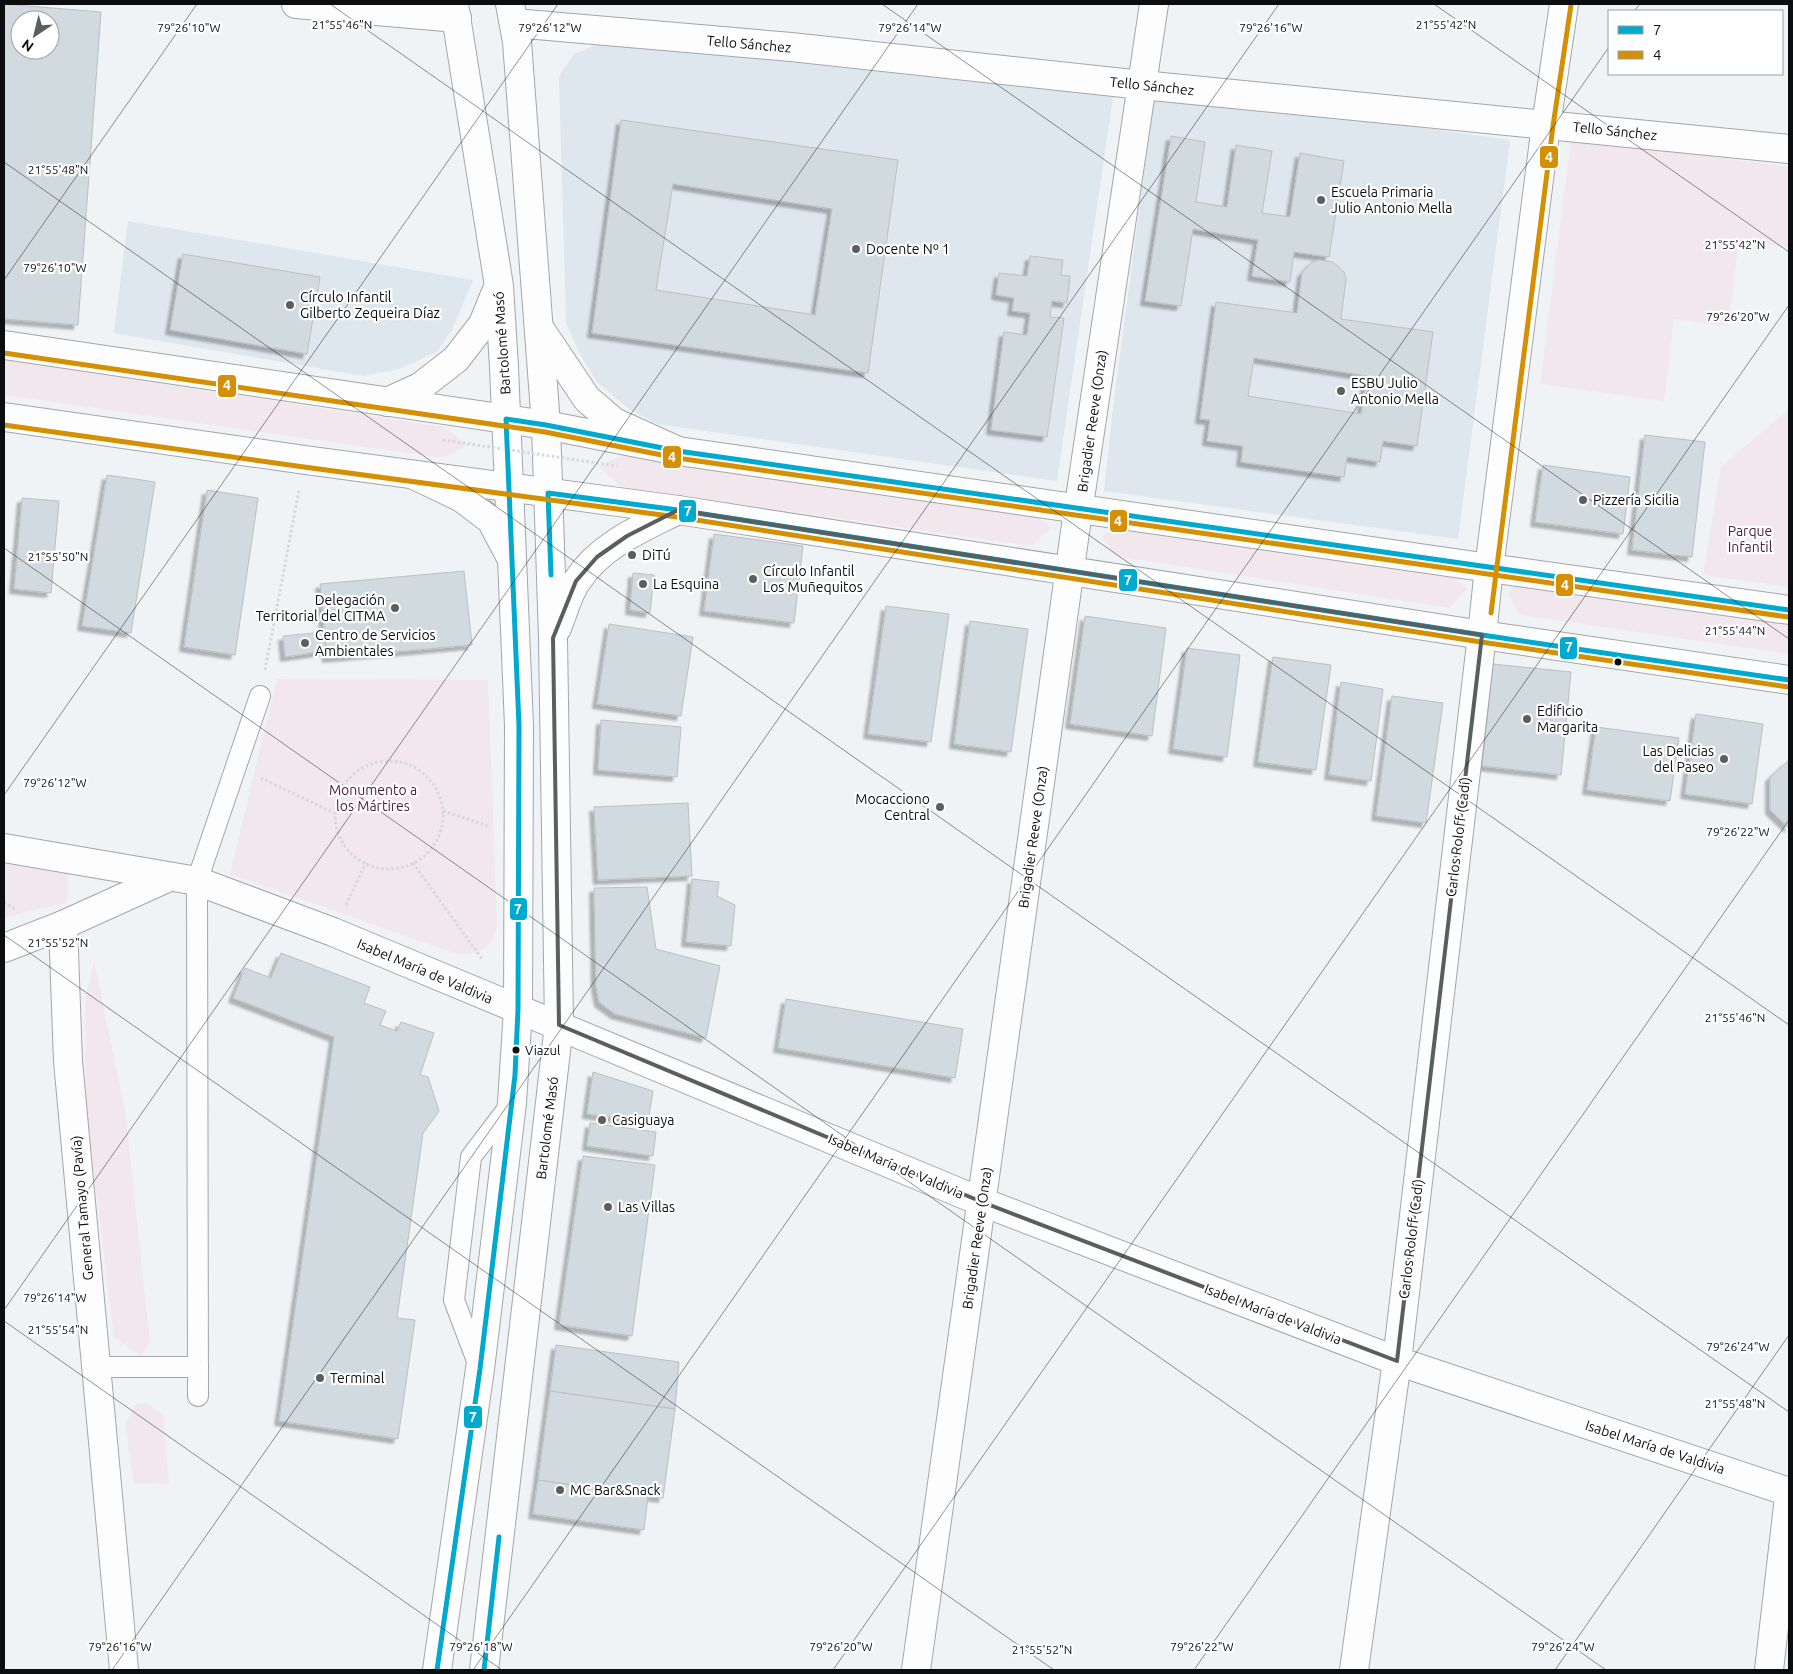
<svg xmlns="http://www.w3.org/2000/svg" width="1793" height="1674" viewBox="0 0 1793 1674" font-family="Ubuntu,sans-serif">
<defs>
<filter id="shadow"><feDropShadow dx="-4.5" dy="4.5" stdDeviation="1" flood-color="#0004"/></filter>
</defs>
<rect width="100%" height="100%" fill="#eff3f5"/>
<g fill="#dde7ed">
<path d="M 602,42 L 1113,97 L 1057,481 L 657,424 L 629,409 L 597,382 L 580,354 L 566,323 L 559,76 L 574,54 Z"/>
<path d="M 1155,91 L 1510,140 L 1458,539 L 1104,491 L 1113,407 Z"/>
<path d="M 128,221 L 473,280 L 452,330 L 437,352 L 399,369 L 363,376 L 114,333 Z"/>
</g>
<g fill="#f3e7ee">
<path d="M 1571,138 L 1789,167 L 1789,247 L 1739,241 L 1728,326 L 1674,319 L 1664,401 L 1540,384 Z"/>
<path d="M 4,359 L 444,427 L 468,445 L 442,458 L 4,395 Z"/>
<path d="M 1789,409 L 1789,587 L 1703,575 L 1721,467 Z"/>
<path d="M 632,451 L 1032,511 L 1051,528 L 1030,546 L 622,487 L 598,466 Z"/>
<path d="M 1121,522 L 1449,573 L 1467,589 L 1449,608 L 1115,556 L 1102,536 Z"/>
<path d="M 1516,583 L 1789,621 L 1789,654 L 1520,615 L 1508,595 Z"/>
<path d="M 277,679 L 488,680 L 497,924 C 494,947 479,957 457,954 L 230,874 Z"/>
<path d="M 4,864 L 68,874 L 67,903 L 21,913 L 4,919 Z"/>
<path d="M 94,962 L 125,1110 L 150,1342 L 141,1356 L 114,1337 L 86,1108 L 85,999 Z"/>
<path d="M 147,1403 L 163,1415 L 169,1484 L 134,1483 L 125,1424 L 136,1404 Z"/>
</g>
<g fill="#d1dadf" stroke="#bcbfc1" fill-rule="evenodd" filter="url(#shadow)">
<path d="M 4,4 L 101,12 L 78,325 L 4,319 ZM 20,20 L 50,20 L 50,50 L 20,50 Z"/>
<path d="M 621,120 L 898,160 L 868,373 L 592,333 ZM 673,184 L 832,209 L 815,315 L 656,290 Z"/>
<path d="M 1171,136 L 1205,142 L 1196,202 L 1227,207 L 1236,145 L 1272,151 L 1262,213 L 1290,217 L 1300,153 L 1344,161 L 1329,257 L 1294,252 L 1290,282 L 1252,276 L 1258,240 L 1193,229 L 1181,306 L 1145,301 Z"/>
<path d="M 183,254 L 320,277 L 307,354 L 170,330 Z"/>
<path d="M 1030,256 L 1063,260 L 1061,275 L 1070,276 L 1067,303 L 1052,301 L 1050,317 L 1064,318 L 1047,437 L 991,430 L 1004,332 L 1027,335 L 1030,313 L 1012,311 L 1014,298 L 996,295 L 999,273 L 1027,276 Z"/>
<path d="M 1319,260 L 1333,262 L 1344,272 L 1346,279 L 1341,319 L 1433,332 L 1417,446 L 1383,441 L 1380,462 L 1347,457 L 1344,477 L 1241,462 L 1243,446 L 1207,441 L 1210,420 L 1200,419 L 1216,302 L 1297,313 L 1302,273 L 1312,262 ZM 1254,358 L 1367,376 L 1361,414 L 1248,396 Z"/>
<path d="M 1645,435 L 1705,442 L 1692,557 L 1632,550 Z"/>
<path d="M 1543,465 L 1630,477 L 1623,534 L 1535,522 Z"/>
<path d="M 107,475 L 155,482 L 131,633 L 82,626 Z"/>
<path d="M 207,490 L 258,498 L 235,655 L 184,647 Z"/>
<path d="M 22,498 L 59,501 L 51,593 L 14,589 Z"/>
<path d="M 714,534 L 803,546 L 794,623 L 704,611 Z"/>
<path d="M 464,571 L 472,645 L 327,658 L 320,584 Z"/>
<path d="M 633,573 L 654,575 L 650,613 L 630,610 Z"/>
<path d="M 886,606 L 949,614 L 931,742 L 868,734 Z"/>
<path d="M 1085,616 L 1166,628 L 1152,736 L 1070,724 Z"/>
<path d="M 970,621 L 1028,629 L 1011,752 L 954,744 Z"/>
<path d="M 609,624 L 693,637 L 681,716 L 597,704 Z"/>
<path d="M 324,632 L 326,651 L 285,657 L 283,636 Z"/>
<path d="M 1187,648 L 1240,655 L 1227,757 L 1173,749 Z"/>
<path d="M 1273,657 L 1331,665 L 1316,770 L 1258,762 Z"/>
<path d="M 1493,664 L 1571,672 L 1561,775 L 1482,766 Z"/>
<path d="M 1341,682 L 1383,689 L 1371,781 L 1329,775 Z"/>
<path d="M 1392,696 L 1443,703 L 1426,823 L 1376,816 Z"/>
<path d="M 1696,714 L 1763,724 L 1752,804 L 1685,794 Z"/>
<path d="M 601,720 L 681,727 L 677,777 L 598,770 Z"/>
<path d="M 1596,727 L 1679,738 L 1670,801 L 1587,790 Z"/>
<path d="M 1789,760 L 1789,828 L 1770,810 L 1770,777 Z"/>
<path d="M 688,803 L 692,876 L 598,880 L 594,807 Z"/>
<path d="M 692,879 L 719,882 L 717,896 L 735,905 L 731,946 L 686,942 Z"/>
<path d="M 647,887 L 656,949 L 720,966 L 706,1038 L 615,1014 L 599,1002 L 596,986 L 594,888 Z"/>
<path d="M 281,953 L 370,987 L 364,1003 L 386,1011 L 380,1025 L 397,1031 L 401,1022 L 434,1033 L 420,1075 L 428,1077 L 439,1111 L 423,1133 L 397,1318 L 415,1320 L 398,1439 L 279,1421 L 334,1037 L 233,998 L 245,968 L 271,978 Z"/>
<path d="M 786,999 L 963,1029 L 955,1078 L 778,1048 Z"/>
<path d="M 593,1072 L 653,1091 L 648,1122 L 587,1114 Z"/>
<path d="M 590,1123 L 656,1132 L 653,1156 L 587,1146 Z"/>
<path d="M 583,1156 L 655,1165 L 632,1336 L 559,1325 Z"/>
<path d="M 556,1345 L 679,1362 L 675,1409 L 550,1391 Z"/>
<path d="M 550,1391 L 675,1409 L 663,1498 L 538,1480 Z"/>
<path d="M 538,1480 L 648,1496 L 644,1530 L 533,1514 Z"/>
</g>
<g fill="none" stroke-linecap="round" stroke-linejoin="round">
<g stroke="#a3a6a7" stroke-width="22">
<g id="service">
<path d="M 479,1366 L 454,1300 L 471,1157 L 512,1103"/>
<path d="M 97,1367 L 198,1367"/>
<path d="M 198,1396 L 197,881 L 260,696"/>
</g>
</g>
<g stroke="#a3a6a7" stroke-width="30">
<g id="minor">
<path d="M 296,4 L 457,18"/>
<path d="M 514,23 L 791,47 L 1142,85 L 1789,149"/>
<path d="M 4,848 L 197,881 L 333,932 L 982,1202 L 1397,1361 L 1789,1492"/>
<path d="M 63,925 L 68,1061 L 124,1670"/>
<path d="M 4,948 L 63,925 L 169,877"/>
<path d="M 1354,1670 L 1397,1361 L 1482,635"/>
<path d="M 1769,1670 L 1789,1497"/>
</g>
</g>
<g stroke="#a3a6a7" stroke-width="30">
<g id="tertiary">
<path d="M 1482,635 L 1489,568 L 1546,125 L 1564,4"/>
<path d="M 916,1670 L 1075,532 L 1154,4"/>
</g>
</g>
<g stroke="#a3a6a7" stroke-width="30">
<g id="secondary">
<path d="M 4,345 L 546,425 L 678,451 L 1489,568 L 1789,610"/>
<path d="M 4,417 L 305,460 L 678,510 L 1482,635 L 1789,680"/>
</g>
</g>
<g stroke="#a3a6a7" stroke-width="30">
<g id="primary">
<path d="M 540,329 L 587,399 L 614,422 L 678,451"/>
<path d="M 387,402 L 420,387 L 456,359 L 483,324 L 496,292"/>
<path d="M 414,475 L 462,498 L 491,520 L 509,554"/>
<path d="M 557,628 C 563,614 568,593 577,581 C 600,545 642,528 678,510"/>
<path d="M 437,1670 L 480,1369 L 512,1103 L 518,1009 L 519,726 L 504,367 L 499,286 L 454,4"/>
<path d="M 484,1670 L 559,1025 L 553,638 L 546,425 L 517,42 L 510,4"/>
</g>
</g>
<g stroke="#d7d9d9" stroke-width="3" stroke-dasharray="2.5 2.5" stroke-linecap="butt">
<path d="M 265,670 L 299,490"/>
<circle cx="389" cy="815" r="54"/>
<path d="M 261,778 L 334,813"/>
<path d="M 443,811 L 488,826"/>
<path d="M 413,863 L 482,959"/>
<path d="M 4,902 L 16,910"/>
<path d="M 346,905 L 366,863"/>
</g>
<use href="#service" stroke="#fdfdfe" stroke-width="20"/>
<use href="#minor" stroke="#fdfdfe" stroke-width="28"/>
<use href="#tertiary" stroke="#fdfdfe" stroke-width="28"/>
<use href="#secondary" stroke="#fdfdfe" stroke-width="28"/>
<use href="#primary" stroke="#fdfdfe" stroke-width="28"/>
<path stroke="#d7d9d9" stroke-width="3" stroke-dasharray="2.5 2.5" stroke-linecap="butt" d="M 443,440 L 617,466"/>
<g stroke="#fff" stroke-width="9">
<g id="bus-1">
<path d="M 551,575 L 548,493 L 678,510 L 1482,635 L 1789,680"/>
<path d="M 437,1670 L 480,1369 L 515,1075 L 518,1009 L 519,726 L 506,419 L 546,425 L 678,451 L 1789,610"/>
<path d="M 484,1670 L 499,1537"/>
</g>
</g>
<g stroke="#fff" stroke-width="9">
<g id="bus-2">
<path d="M 4,353 L 545,432 L 677,458 L 1788,617"/>
<path d="M 4,425 L 304,467 L 677,517 L 1481,642 L 1788,687"/>
<path d="M 1491,613 L 1553,126 L 1571,5"/>
</g>
</g>
<use href="#bus-1" stroke="#00a9ce" stroke-width="5"/>
<use href="#bus-2" stroke="#d48f02" stroke-width="5"/>
</g>
<path fill="none" stroke="#5b5e5f" stroke-width="4" stroke-linejoin="round" d="M 678,510 L 1482,635 L 1397,1361 L 982,1202 L 559,1025 L 553,638 L 576,581 L 597,557 L 627,536 Z"/>
<path fill="none" stroke="#0b0d0e" stroke-width="1" stroke-opacity="0.45" d="M 330,4 L 1789,1025M 882,4 L 1789,639M 1434,4 L 1789,252M 1634,11 L 1640,4M 4,162 L 1789,1412M 4,280 L 197,4M 4,548 L 1606,1670M 4,795 L 558,4M 4,935 L 1054,1670M 4,1310 L 918,4M 4,1321 L 502,1670M 112,1670 L 1279,4M 473,1670 L 1609,47M 833,1670 L 1789,305M 1194,1670 L 1789,820M 1555,1670 L 1789,1335"/>
<g fill="#5b5e5f" stroke="#fff" stroke-width="2">
<circle cx="1321" cy="200" r="5"/>
<circle cx="856" cy="249" r="5"/>
<circle cx="290" cy="305" r="5"/>
<circle cx="1341" cy="391" r="5"/>
<circle cx="1583" cy="500" r="5"/>
<circle cx="632" cy="555" r="5"/>
<circle cx="753" cy="579" r="5"/>
<circle cx="643" cy="584" r="5"/>
<circle cx="395" cy="608" r="5"/>
<circle cx="305" cy="643" r="5"/>
<circle cx="1527" cy="719" r="5"/>
<circle cx="1724" cy="759" r="5"/>
<circle cx="940" cy="807" r="5"/>
<circle cx="602" cy="1120" r="5"/>
<circle cx="608" cy="1207" r="5"/>
<circle cx="320" cy="1378" r="5"/>
<circle cx="560" cy="1490" r="5"/>
</g>
<g fill="#0b0d0e" stroke="#fff" stroke-width="2">
<circle cx="1618" cy="662" r="4.5"/>
<circle cx="516" cy="1050" r="4.5"/>
</g>
<g text-anchor="middle" dominant-baseline="central" stroke-width="4.5" stroke-linejoin="round" paint-order="stroke">
<g font-size="13" fill="#0b0d0e" stroke="#fff" text-anchor="start">
<text x="525" y="1050">Viazul</text>
</g>
<g font-size="14" fill="#0b0d0e" stroke="#fff">
<text transform="translate(749 44) rotate(5)">Tello Sánchez</text>
<text transform="translate(1152 86) rotate(6)">Tello Sánchez</text>
<text transform="translate(1615 131) rotate(6)">Tello Sánchez</text>
<text transform="translate(502 343) rotate(-94)">Bartolomé Masó</text>
<text transform="translate(1092 421) rotate(-82)">Brigadier Reeve (Onza)</text>
<text transform="translate(1033 837) rotate(-82)">Brigadier Reeve (Onza)</text>
<text transform="translate(1458 837) rotate(-83)">Carlos Roloff (Cadí)</text>
<text transform="translate(425 971) rotate(23)">Isabel María de Valdivia</text>
<text transform="translate(547 1128) rotate(-83)">Bartolomé Masó</text>
<text transform="translate(896 1166) rotate(23)">Isabel María de Valdivia</text>
<text transform="translate(82 1208) rotate(-95)">General Tamayo (Pavía)</text>
<text transform="translate(977 1238) rotate(-82)">Brigadier Reeve (Onza)</text>
<text transform="translate(1411 1239) rotate(-83)">Carlos Roloff (Cadí)</text>
<text transform="translate(1273 1314) rotate(21)">Isabel María de Valdivia</text>
<text transform="translate(1655 1447) rotate(18)">Isabel María de Valdivia</text>
</g>
<g font-size="14" fill="#0b0d0e" stroke="#fff" text-anchor="start">
<text x="1331" y="192">Escuela Primaria<tspan x="1331" dy="16">Julio Antonio Mella</tspan></text>
<text x="866" y="249">Docente Nº 1</text>
<text x="300" y="297">Círculo Infantil<tspan x="300" dy="16">Gilberto Zequeira Díaz</tspan></text>
<text x="1351" y="383">ESBU Julio<tspan x="1351" dy="16">Antonio Mella</tspan></text>
<text x="1593" y="500">Pizzería Sicilia</text>
<text x="642" y="555">DiTú</text>
<text x="763" y="571">Círculo Infantil<tspan x="763" dy="16">Los Muñequitos</tspan></text>
<text x="653" y="584">La Esquina</text>
<text x="385" y="600" text-anchor="end">Delegación<tspan x="385" dy="16">Territorial del CITMA</tspan></text>
<text x="315" y="635">Centro de Servicios<tspan x="315" dy="16">Ambientales</tspan></text>
<text x="1537" y="711">Edificio<tspan x="1537" dy="16">Margarita</tspan></text>
<text x="1714" y="751" text-anchor="end">Las Delicias<tspan x="1714" dy="16">del Paseo</tspan></text>
<text x="930" y="799" text-anchor="end">Mocacciono<tspan x="930" dy="16">Central</tspan></text>
<text x="612" y="1120">Casiguaya</text>
<text x="618" y="1207">Las Villas</text>
<text x="330" y="1378">Terminal</text>
<text x="570" y="1490">MC Bar&amp;Snack</text>
</g>
<g font-size="14" fill="#4b1c35" stroke="#fff">
<text x="1750" y="531">Parque<tspan x="1750" dy="16">Infantil</tspan></text>
<text x="373" y="790">Monumento a<tspan x="373" dy="16">los Mártires</tspan></text>
</g>
</g>
<g font-size="12" text-anchor="middle" fill="#0b0d0e" stroke="#fff" stroke-width="4.5" stroke-linejoin="round" paint-order="stroke">
<text x="342" y="29">21°55'46"N</text>
<text x="1446" y="29">21°55'42"N</text>
<text x="189" y="32">79°26'10"W</text>
<text x="550" y="32">79°26'12"W</text>
<text x="910" y="32">79°26'14"W</text>
<text x="1271" y="32">79°26'16"W</text>
<text x="58" y="174">21°55'48"N</text>
<text x="1735" y="249">21°55'42"N</text>
<text x="55" y="272">79°26'10"W</text>
<text x="1738" y="321">79°26'20"W</text>
<text x="58" y="561">21°55'50"N</text>
<text x="1735" y="635">21°55'44"N</text>
<text x="55" y="787">79°26'12"W</text>
<text x="1738" y="836">79°26'22"W</text>
<text x="58" y="947">21°55'52"N</text>
<text x="1735" y="1022">21°55'46"N</text>
<text x="55" y="1302">79°26'14"W</text>
<text x="58" y="1334">21°55'54"N</text>
<text x="1738" y="1351">79°26'24"W</text>
<text x="1735" y="1408">21°55'48"N</text>
<text x="120" y="1651">79°26'16"W</text>
<text x="481" y="1651">79°26'18"W</text>
<text x="841" y="1651">79°26'20"W</text>
<text x="1202" y="1651">79°26'22"W</text>
<text x="1563" y="1651">79°26'24"W</text>
<text x="1042" y="1654">21°55'52"N</text>
</g>
<g stroke="#fff" stroke-width="2">
<rect x="1539" y="145" width="20" height="24" rx="5" fill="#d48f02"/>
<rect x="217" y="374" width="20" height="24" rx="5" fill="#d48f02"/>
<rect x="662" y="445" width="20" height="24" rx="5" fill="#d48f02"/>
<rect x="678" y="499" width="19" height="24" rx="5" fill="#00a9ce"/>
<rect x="1109" y="509" width="19" height="24" rx="5" fill="#d48f02"/>
<rect x="1118" y="568" width="20" height="24" rx="5" fill="#00a9ce"/>
<rect x="1555" y="573" width="19" height="24" rx="5" fill="#d48f02"/>
<rect x="1559" y="636" width="19" height="24" rx="5" fill="#00a9ce"/>
<rect x="509" y="897" width="19" height="24" rx="5" fill="#00a9ce"/>
<rect x="463" y="1405" width="20" height="24" rx="5" fill="#00a9ce"/>
</g>
<g font-size="14" text-anchor="middle" font-weight="bold" fill="#fff">
<text x="1549" y="162">4</text>
<text x="227" y="390">4</text>
<text x="672" y="462">4</text>
<text x="688" y="516">7</text>
<text x="1118" y="526">4</text>
<text x="1128" y="585">7</text>
<text x="1565" y="590">4</text>
<text x="1569" y="652">7</text>
<text x="518" y="914">7</text>
<text x="473" y="1422">7</text>
</g>
<rect width="1793" height="1674" fill="none" stroke="#0b0d0e" stroke-width="10"/>
<rect x="1608" y="10" width="175" height="65" fill="#ffffff" stroke="#9d9e9f"/>
<rect x="1618" y="26" width="25" height="8" fill="#00a9ce" stroke="#9d9e9f"/>
<text x="1653" y="35" font-size="15" fill="#0b0d0e">7</text>
<rect x="1618" y="51" width="25" height="8" fill="#d48f02" stroke="#9d9e9f"/>
<text x="1653" y="60" font-size="15" fill="#0b0d0e">4</text>
<g transform="translate(35 35) rotate(215)"><circle r="24" fill="#ffffff" stroke="#9d9e9f"/>
<path d="M0-4L9 19L0 12L-9 19Z" fill="#5b5e5f"/>
<text y="-8" font-size="14" font-weight="bold" text-anchor="middle" fill="#0b0d0e">N</text>
</g>
</svg>
